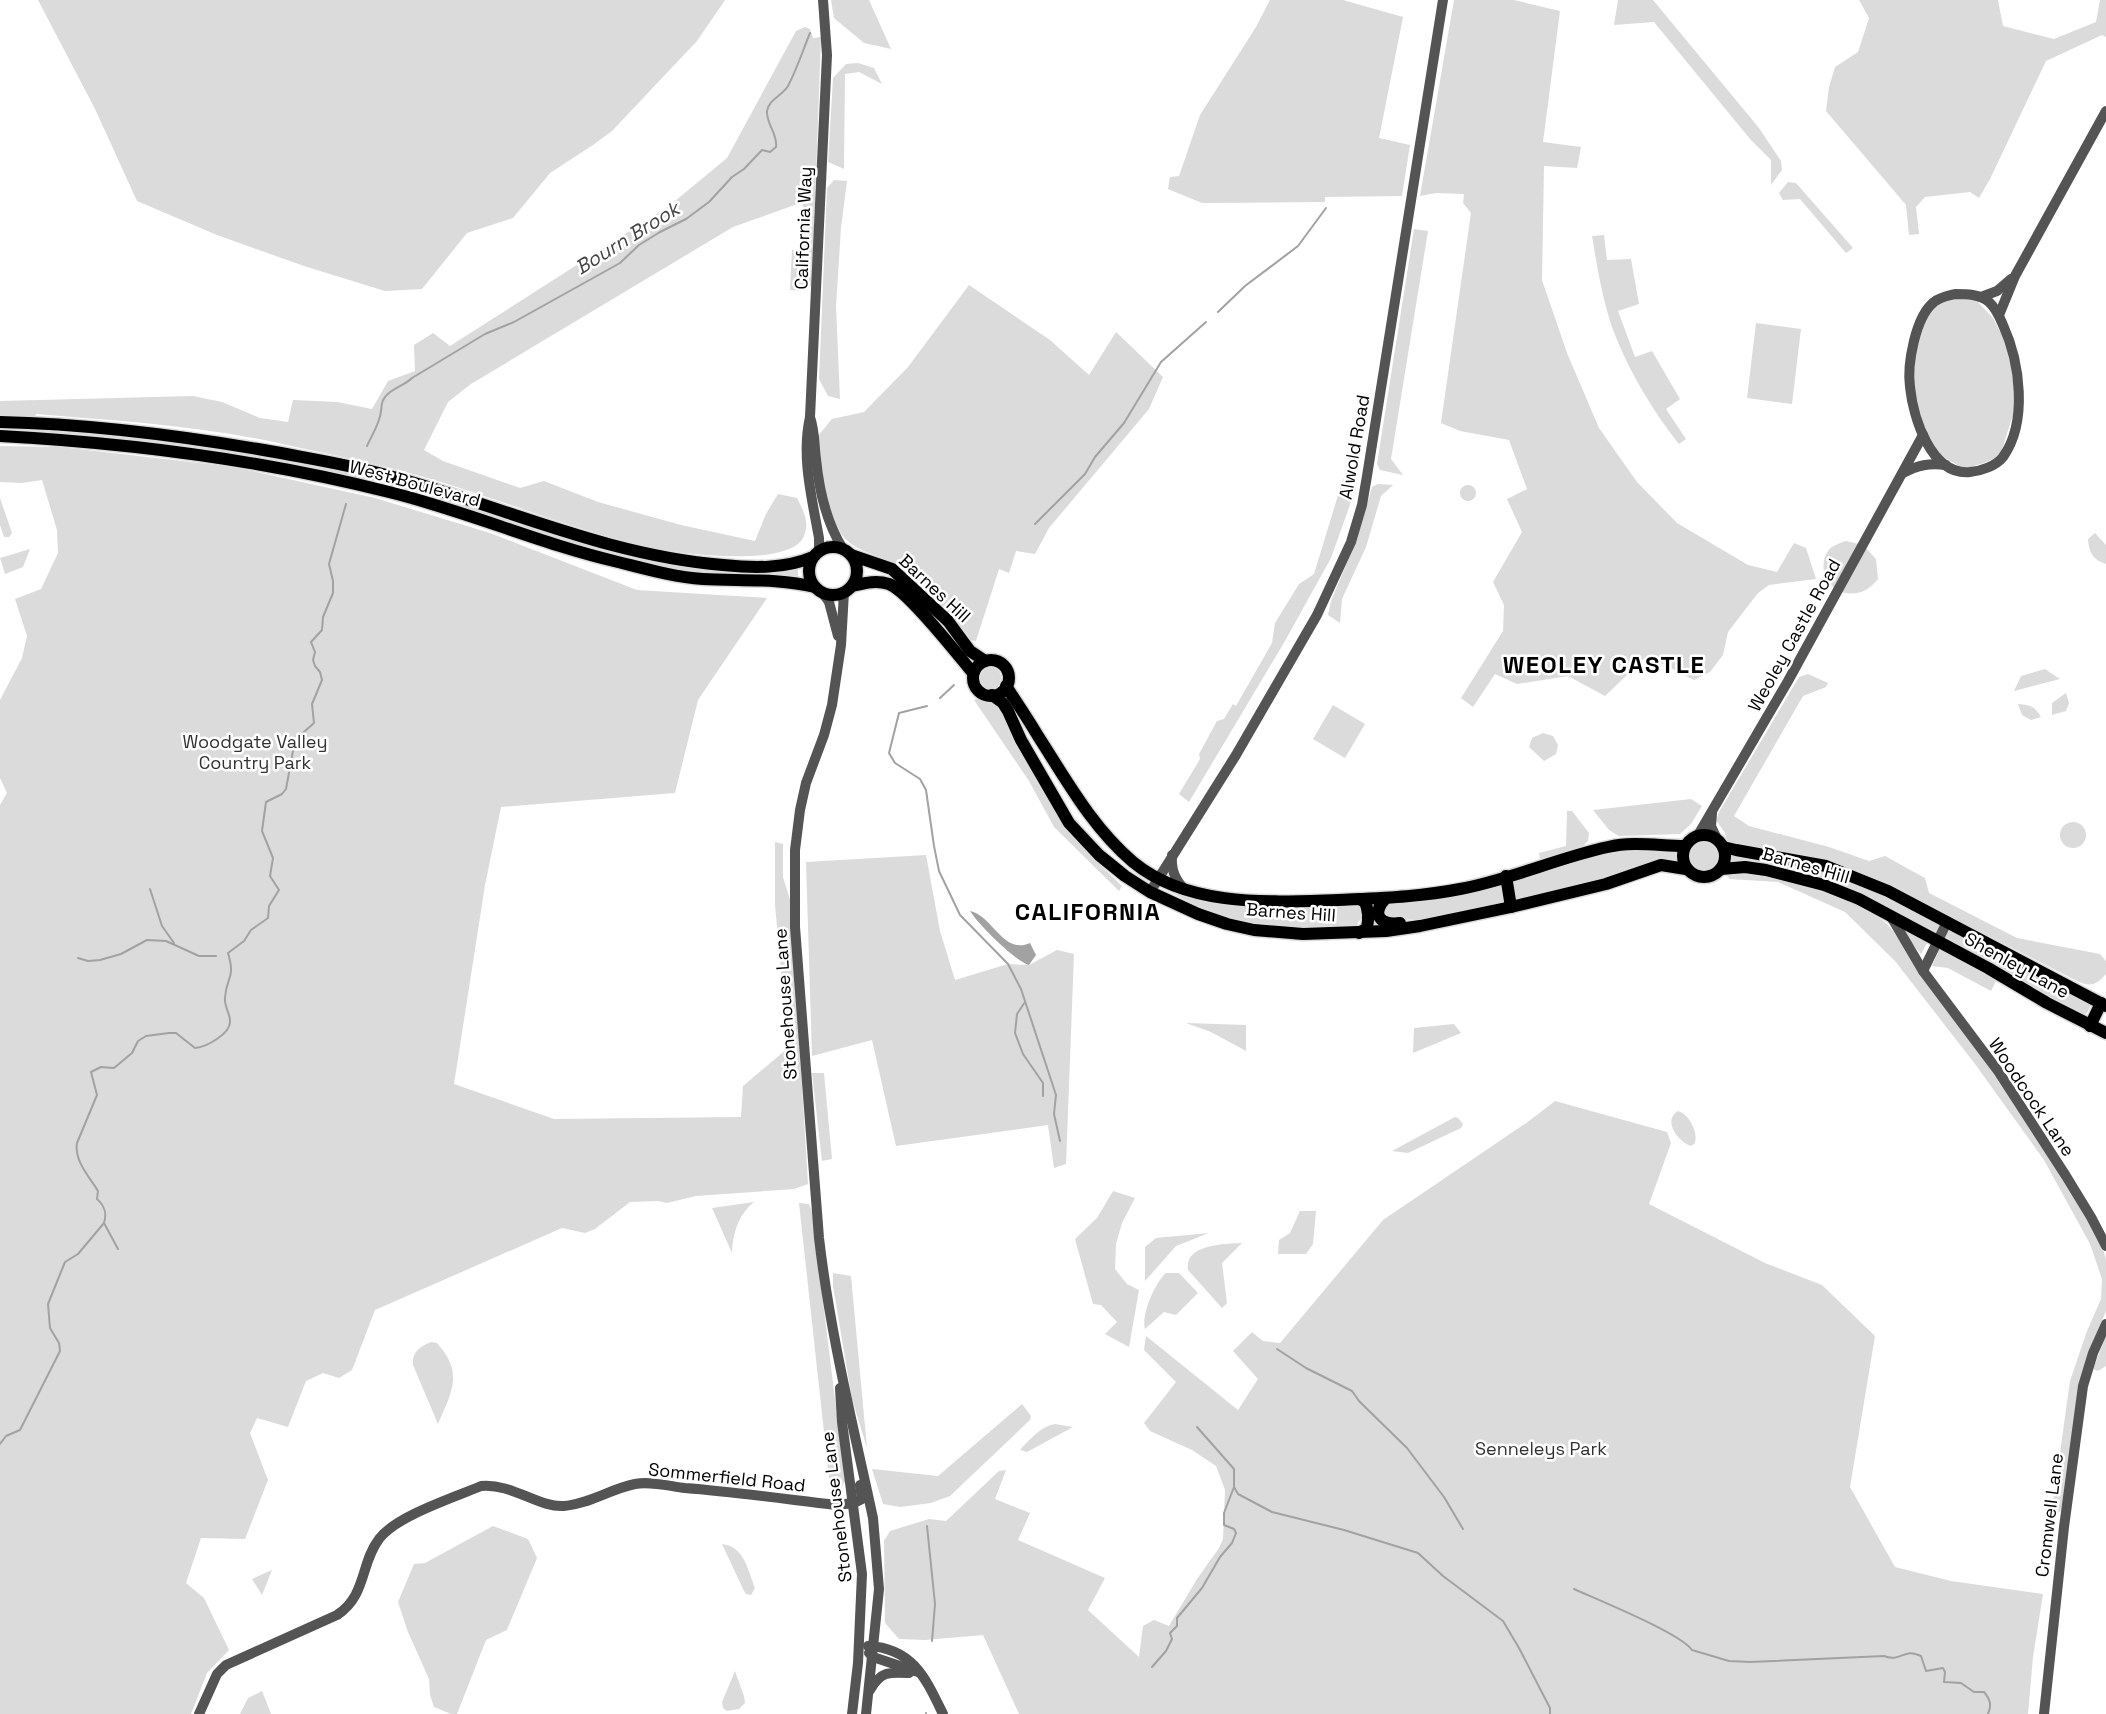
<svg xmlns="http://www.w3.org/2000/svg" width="2106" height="1714" viewBox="0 0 2106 1714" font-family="'Space Grotesk',sans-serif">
<rect width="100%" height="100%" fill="#fff"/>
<g fill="#dbdbdb">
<path d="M 38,0 L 725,0 L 697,41 L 612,131 L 593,145 L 550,173 L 513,218 L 467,233 L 422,289 L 385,291 L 304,266 L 217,235 L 137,201 L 95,109 Z"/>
<path d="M 831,0 L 869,0 L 891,49 L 864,43 L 834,18 Z"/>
<path d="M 1270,0 L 1343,0 L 1403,17 L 1379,138 L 1410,145 L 1402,196 L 1325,197 L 1325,202 L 1202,203 L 1168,189 L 1170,177 L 1179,176 L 1200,115 L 1256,27 Z"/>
<path d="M 1454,0 L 1514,0 L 1560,11 L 1543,142 L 1581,147 L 1577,168 L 1544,166 L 1542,280 L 1567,353 L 1599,428 L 1637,482 L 1677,523 L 1748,565 L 1777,572 L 1794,543 L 1806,548 L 1816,579 L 1769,585 L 1758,593 L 1728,632 L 1723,655 L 1710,672 L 1694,680 L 1647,656 L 1605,696 L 1568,676 L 1517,684 L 1495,674 L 1473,707 L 1461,698 L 1503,631 L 1504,605 L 1493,582 L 1522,532 L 1507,499 L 1527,489 L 1509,440 L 1460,431 L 1441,423 L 1471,213 L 1463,203 L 1464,194 L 1436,193 L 1420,196 Z"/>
<path d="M 1618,0 L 1653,0 L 1759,128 L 1781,161 L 1782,170 L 1771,185 L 1771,160 L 1750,139 L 1654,22 L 1614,25 Z"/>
<path d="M 1859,0 L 1998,0 L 2003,26 L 2054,39 L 2096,22 L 2100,0 L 2106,0 L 2106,37 L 2102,35 L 2046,61 L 1990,179 L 1979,198 L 1970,192 L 1925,197 L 1916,207 L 1919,234 L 1909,235 L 1906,205 L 1826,111 L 1829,87 L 1835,67 L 1858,52 L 1869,18 Z"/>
<path d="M 805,27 L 810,29 L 813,38 L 821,37 L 812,285 L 805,291 L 790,290 L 792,250 L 799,251 L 801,239 L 803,202 L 733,227 L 471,384 L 448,402 L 424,450 L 443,461 L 520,488 L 544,481 L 598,502 L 681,525 L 755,541 L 766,514 L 778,494 L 797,498 C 803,510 810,522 804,536 C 790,571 661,552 631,543 C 567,526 505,502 441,482 C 392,467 338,456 287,445 C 205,426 120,421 36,414 L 35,418 L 0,416 L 0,401 L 193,396 L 222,402 L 260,418 L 288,422 L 293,400 L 337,402 L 372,409 L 388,381 L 415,371 L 414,345 L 433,333 L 450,346 L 669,206 L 727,158 L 796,31 Z"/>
<path d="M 858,63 L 874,68 L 882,84 L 859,72 L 845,74 L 844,169 L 828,162 L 833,78 L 846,64 Z"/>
<path d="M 834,180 L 847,181 L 841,228 L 836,306 L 840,399 L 828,396 L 819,379 L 827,188 Z"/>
<path d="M 1788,182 L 1796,183 L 1853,248 L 1846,253 L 1800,199 L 1783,200 L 1779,193 Z"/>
<path d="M 1414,229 L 1428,231 L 1391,459 L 1403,475 L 1380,470 L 1377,464 Z"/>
<path d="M 1604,235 L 1607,260 L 1631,259 L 1639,304 L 1618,311 L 1635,357 L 1652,351 L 1680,399 L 1666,409 L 1686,439 L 1679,444 C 1652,410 1627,368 1612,327 C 1602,297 1597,266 1592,236 Z"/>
<path d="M 969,285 L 1050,340 L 1089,375 L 1116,332 L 1163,377 L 1149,409 L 1049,528 L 1035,554 L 1016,551 L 1009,573 L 999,569 L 976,641 L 968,640 C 948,614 929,588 902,568 C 885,556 855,553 842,535 C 823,507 822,469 817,437 L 832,419 L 864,412 L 908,367 Z"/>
<path d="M 1945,298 L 1975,299 L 1993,318 L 2009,349 L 2016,405 L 2000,456 L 1984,463 L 1964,469 L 1942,456 L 1923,435 L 1910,386 L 1920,329 L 1936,302 Z"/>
<path d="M 1756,323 L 1801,329 L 1792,404 L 1747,398 Z"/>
<path d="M 0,425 C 128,434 258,446 381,480 L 380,486 C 316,472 252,455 187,447 C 125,438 62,435 0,431 Z"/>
<path d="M 0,446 L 60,447 L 234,467 L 375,498 L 490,533 L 637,590 L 767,598 L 698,700 L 675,793 L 501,807 L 485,885 L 454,1084 L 554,1119 L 741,1117 L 743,1086 L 788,1048 L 775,905 L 775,842 L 783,844 L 783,877 L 791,903 L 808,1184 L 794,1189 L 696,1196 L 667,1203 L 658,1201 L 630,1202 L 595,1229 L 585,1233 L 562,1228 L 375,1310 L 352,1370 L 339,1378 L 323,1373 L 306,1381 L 288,1427 L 257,1418 L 250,1433 L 268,1480 L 245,1539 L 201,1538 L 186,1583 L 204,1598 L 229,1650 L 207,1673 L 191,1714 L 0,1714 L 0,805 L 7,793 L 0,778 L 0,700 L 22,658 L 27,636 L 15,599 L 41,589 L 58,553 L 57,530 L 42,480 L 22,483 L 0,482 Z"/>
<path d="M 1343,479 L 1351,481 L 1353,487 L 1351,502 L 1331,558 L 1285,641 L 1189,802 L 1179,794 L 1200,759 L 1199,754 L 1217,721 L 1224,719 L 1233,704 L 1236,706 L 1272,643 L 1275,623 L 1299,584 L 1314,574 Z"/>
<path d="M 396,484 L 478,507 L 610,550 L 773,571 L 798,570 L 798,577 L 706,574 L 611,557 L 395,489 Z"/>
<path d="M 1378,484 L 1393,485 L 1381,496 L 1366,547 L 1342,599 L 1340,623 L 1328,615 L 1331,601 L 1357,539 L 1372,487 Z"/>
<circle cx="1468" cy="493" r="8"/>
<path d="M 0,498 L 12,533 L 9,537 L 4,537 L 0,525 Z"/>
<path d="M 2095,533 L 2106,545 L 2106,564 C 2093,560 2089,553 2088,539 Z"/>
<path d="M 1846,541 L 1859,544 L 1835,588 C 1823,581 1820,563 1828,551 C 1831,546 1840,543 1846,541 Z"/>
<path d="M 1864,546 L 1876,559 L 1878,579 C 1867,592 1857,596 1841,592 Z"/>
<path d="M 30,549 L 23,567 L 5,574 L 0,558 Z"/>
<circle cx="989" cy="678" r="12"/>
<path d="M 2045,669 L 2060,679 L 2014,691 L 2021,676 Z"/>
<path d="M 1808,674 L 1828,683 L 1826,687 L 1803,696 L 1734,816 L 1749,826 L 1829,847 L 1869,861 L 1885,856 L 1925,878 L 1929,893 L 2017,938 L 2100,954 L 2106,961 L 2106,974 C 2097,984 2092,987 2079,982 L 1873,877 L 1839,865 L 1738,845 L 1727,841 L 1725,833 L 1716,820 L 1719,812 L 1799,677 Z"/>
<path d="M 2066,693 L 2069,703 L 2066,711 L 2052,715 L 2052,703 Z"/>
<path d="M 980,698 L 995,704 L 1007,721 L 1036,781 L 1059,819 L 1098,863 L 1122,886 L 1119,891 L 1054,827 L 1029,781 L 974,700 Z"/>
<path d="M 2018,704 C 2030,705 2035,706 2041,717 L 2031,720 L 2022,715 Z"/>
<path d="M 1333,705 L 1365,724 L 1345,758 L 1313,739 Z"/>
<path d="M 1543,733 L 1553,736 L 1558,745 L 1556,754 L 1544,761 L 1529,747 L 1532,738 Z"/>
<path d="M 1691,799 L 1702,806 L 1691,824 L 1680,834 L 1619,836 L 1609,830 L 1593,810 Z"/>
<path d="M 1567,811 L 1572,811 L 1589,833 L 1588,841 L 1583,846 L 1540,860 L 1539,853 L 1566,846 Z"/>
<circle cx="2073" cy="835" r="13"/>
<circle cx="1703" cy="856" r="15"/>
<path d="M 1678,848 L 1677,861 L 1654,863 L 1592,883 L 1424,922 L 1418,919 L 1389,921 L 1384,917 L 1382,910 L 1386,905 L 1531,876 L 1614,849 Z"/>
<path d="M 1728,852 L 1823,868 L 1887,894 L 2091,1005 L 2087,1013 L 2082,1015 C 2040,992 1999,969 1958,946 C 1887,906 1811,861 1728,861 Z"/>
<path d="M 926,855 L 940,931 L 955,980 L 1008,964 L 1029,965 L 1057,950 L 1074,954 L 1066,1164 L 1054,1168 L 1048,1125 L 896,1146 L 872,1040 L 812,1056 L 806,862 Z"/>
<path d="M 1751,871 C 1800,882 1853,890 1890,927 L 1989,1067 L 2079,1204 L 2104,1252 L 2106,1260 L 2106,1311 L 2090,1349 L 2063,1503 L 2060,1512 L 2051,1517 L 2070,1381 L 2087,1331 L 2101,1299 L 2102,1279 L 2090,1244 L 2044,1160 L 1975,1064 L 1895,961 L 1845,912 L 1778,882 L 1729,879 L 1727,874 Z"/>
<path d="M 1165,888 L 1357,902 L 1362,906 L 1363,915 L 1357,925 C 1291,933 1222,926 1165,888 Z"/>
<path d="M 1904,929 L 1928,941 L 1921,954 L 1909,940 Z"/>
<path d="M 1939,950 L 1944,950 L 1996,981 L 1991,991 L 1948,968 L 1932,966 Z"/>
<path d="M 1186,1023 L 1246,1025 L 1246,1051 L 1211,1032 Z"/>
<path d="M 1454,1024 L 1461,1033 L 1413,1053 L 1414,1028 Z"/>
<path d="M 812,1073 L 824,1073 L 832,1159 L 822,1161 Z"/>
<path d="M 1555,1101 L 1667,1132 L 1671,1143 L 1649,1204 L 1765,1263 L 1822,1285 L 1875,1336 L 1850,1487 L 1895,1567 L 1951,1581 L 2043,1594 L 2033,1657 L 2028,1714 L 1019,1714 L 983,1635 L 925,1640 L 899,1639 L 885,1623 L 884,1541 L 890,1531 L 929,1519 L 946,1521 L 999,1471 L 1006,1470 L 995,1499 L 1030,1513 L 1018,1540 L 1105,1578 L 1088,1610 L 1139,1657 L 1143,1626 L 1154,1620 L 1169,1626 L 1197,1579 L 1219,1548 L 1223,1539 L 1225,1490 L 1216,1466 L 1192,1450 L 1150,1431 L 1144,1423 L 1176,1382 L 1144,1350 L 1146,1336 L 1238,1410 L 1258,1379 L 1233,1351 L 1252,1332 L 1263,1341 L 1280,1343 L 1383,1220 L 1529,1121 Z"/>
<path d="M 1678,1111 C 1689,1114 1698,1132 1695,1143 L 1691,1146 C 1678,1142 1662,1120 1678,1111 Z"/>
<path d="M 1455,1117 L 1458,1118 L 1463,1124 L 1461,1128 L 1408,1153 L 1392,1151 Z"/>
<path d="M 1113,1191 L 1135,1198 L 1122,1223 L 1116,1244 L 1115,1269 L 1127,1284 L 1139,1290 L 1129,1347 L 1105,1334 L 1117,1322 L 1101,1305 L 1093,1304 L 1075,1239 L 1097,1218 Z"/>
<path d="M 754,1202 C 738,1215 733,1233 732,1253 L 712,1208 Z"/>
<path d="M 799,1203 L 809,1204 L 812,1212 L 845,1481 L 840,1491 L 831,1496 Z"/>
<path d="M 1300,1211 L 1316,1211 L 1313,1244 L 1306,1254 L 1278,1254 L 1279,1240 L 1290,1233 Z"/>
<path d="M 1209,1233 L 1176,1246 L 1145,1281 L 1145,1247 L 1156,1238 Z"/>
<path d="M 1242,1243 L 1222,1263 L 1227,1303 L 1222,1308 L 1188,1270 C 1184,1244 1224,1244 1242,1243 Z"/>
<path d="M 833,1273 L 851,1276 L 867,1448 L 852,1399 L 833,1286 Z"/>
<path d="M 1166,1273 L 1179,1273 L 1198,1293 L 1176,1315 L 1164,1312 L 1145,1329 C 1141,1314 1155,1283 1166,1273 Z"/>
<path d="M 2106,1336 L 2106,1366 L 2098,1371 L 2093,1369 Z"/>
<path d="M 431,1342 L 437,1343 C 464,1373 452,1391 438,1424 L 413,1365 C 412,1351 420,1347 431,1342 Z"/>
<path d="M 1022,1404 L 1031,1416 L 1030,1420 L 950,1496 L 931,1503 L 900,1507 L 883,1504 L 872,1469 L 938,1476 Z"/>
<path d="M 1055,1424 L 1073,1427 L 1027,1452 L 1020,1450 C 1029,1440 1041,1426 1055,1424 Z"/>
<path d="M 493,1526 L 528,1539 L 537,1558 L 507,1630 L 486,1640 L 457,1714 L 451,1714 L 434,1707 L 430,1695 L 429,1679 L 408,1632 L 398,1602 L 414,1564 L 425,1563 Z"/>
<path d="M 722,1544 C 744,1546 748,1570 755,1588 L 751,1595 L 746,1594 L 744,1591 Z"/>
<path d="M 272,1570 L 262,1595 L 252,1579 Z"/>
<path d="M 735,1671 L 744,1696 L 745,1703 L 739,1709 L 727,1711 L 723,1708 L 722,1702 Z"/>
<path d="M 262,1691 L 271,1714 L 240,1714 L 248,1698 Z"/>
</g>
<path fill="#a2a2a2" d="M 970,911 C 993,916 1003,955 1030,943 L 1036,955 L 1029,965 C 1015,961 978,924 970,911 Z"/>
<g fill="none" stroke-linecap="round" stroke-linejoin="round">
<g stroke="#a2a2a2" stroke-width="2">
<path d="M 1218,312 L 1245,286 L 1298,246 L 1326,208"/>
<path d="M 367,446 C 372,435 380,423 381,411 C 382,405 381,402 385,397 C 392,388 404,386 412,378 L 485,334 L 514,322 L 620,263 L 639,245 L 660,232 L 686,219 L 709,202 L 732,177 L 744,169 L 762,150 L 770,152 L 776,147 C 778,134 766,124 767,111 C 769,99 782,96 788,86 C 797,69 803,50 810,33"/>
<path d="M 1035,524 L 1085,474 L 1095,457 L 1124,423 L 1161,362 L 1206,322"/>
<path d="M 940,698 L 954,685"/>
<path d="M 927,706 L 899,713 L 889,753 L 895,763 L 920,779 L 926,790 L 934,846 L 939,871 L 960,915 L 1008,964 L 1021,989 L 1056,1095 L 1054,1114 L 1060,1141"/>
<path d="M 150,889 L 162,926 L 174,943"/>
<path d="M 78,958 L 88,961 L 100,960 L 121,954 L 147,940 L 166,941 L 199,956 L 216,956"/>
<path d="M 1025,1002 L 1017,1014 L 1015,1033 L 1023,1054 L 1043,1083 L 1043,1096"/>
<path d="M 104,1223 L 118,1249"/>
<path d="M 1277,1349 L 1306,1368 L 1352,1391 L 1359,1401 L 1407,1448 L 1444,1497 L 1463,1529"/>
<path d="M 1197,1427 L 1234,1469 L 1234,1487 L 1238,1494 L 1272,1512 L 1344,1530 L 1418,1553 L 1443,1576 L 1503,1621 L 1519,1648 L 1550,1708 L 1550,1714"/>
<path d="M 0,1444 L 6,1436 L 20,1430 L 60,1351 L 59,1343 L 50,1328 L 48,1304 L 65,1262 L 78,1254 L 104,1223 C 107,1213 105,1206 97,1199 L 98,1191 C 89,1176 74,1161 77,1143 L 97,1095 L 91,1072 L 101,1067 L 114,1068 L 132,1053 L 138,1041 L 146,1036 L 169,1033 L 176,1033 L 195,1048 C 206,1047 231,1034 230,1021 C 230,1013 224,1006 225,998 C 226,976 236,980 228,953 L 244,941 L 251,930 L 268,918 L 269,906 L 279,890 L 270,876 L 273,858 L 262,831 L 266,802 L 282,794 L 286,789 L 295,740 L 314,723 L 312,704 L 322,680 L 320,672 L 315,666 L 313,660 L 315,652 L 311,642 L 322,630 L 323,617 L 333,593 L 333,581 L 329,564 L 346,504"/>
<path d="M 927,1526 L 935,1604 L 932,1641"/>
<path d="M 1574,1589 C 1598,1600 1680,1633 1692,1650 L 1729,1661 L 1750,1662 L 1884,1656 C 1902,1663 1903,1647 1921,1656 L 1926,1671 L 1943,1668 L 1945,1672 L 1944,1682 L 1961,1683 L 1974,1692 L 1984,1692 C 1990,1699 1992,1705 1988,1714"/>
<path d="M 1152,1667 L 1166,1651 L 1172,1639 L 1170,1633 L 1177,1626 L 1177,1618 L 1202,1588 L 1220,1557 L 1232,1543 L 1236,1533 L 1234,1529 L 1224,1525 L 1224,1513 L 1234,1487"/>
<path d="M 926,1713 L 926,1714"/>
</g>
<g stroke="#dbdbdb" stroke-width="15">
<g id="major">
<path d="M 0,422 C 93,424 184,436 275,452 C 312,459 350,465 386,475 C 501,505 603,555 723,565 C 753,568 785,569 813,557"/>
<path d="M 0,436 C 131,443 262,460 389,492 C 467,511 540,544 618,562 C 646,569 674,577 703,579 C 740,581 778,578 815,587"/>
<circle cx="833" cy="571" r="24"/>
<path d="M 851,555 L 892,569 L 948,621 L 970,651 L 985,661"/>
<path d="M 852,586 C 865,583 876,580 889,584 C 908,591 958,655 973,673"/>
<circle cx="991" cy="678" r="18"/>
<path d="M 1006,686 C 1017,703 1028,719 1038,736 C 1067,781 1092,827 1133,862 C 1189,908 1271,902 1338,900 C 1379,898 1420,897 1460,889 C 1510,880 1560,857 1608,847 C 1634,841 1659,846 1685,846"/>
<path d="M 992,695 L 1003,703 L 1008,711 L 1021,740 L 1069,823 L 1099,855 L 1125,876 L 1150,892 L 1198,914 L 1227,924 L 1254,930 L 1303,934 L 1386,931 L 1420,926 L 1511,907 L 1606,884 L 1661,865 L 1686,869"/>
<circle cx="1704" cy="856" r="21"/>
<path d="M 1723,847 L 1736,850 L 1826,866 L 1888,891 L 2106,1006"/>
<path d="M 1721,869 L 1745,867 L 1766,870 L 1824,885 L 1859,899 L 1988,968 L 2047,1003 L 2106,1033"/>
<path d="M 1506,876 L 1511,907"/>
<path d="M 1386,898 C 1371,913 1379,926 1400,923"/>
<path d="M 1359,899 L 1365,902 C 1369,911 1369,918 1367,928 L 1359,933"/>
<path d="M 2090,1026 L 2101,1003"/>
</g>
</g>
<g stroke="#545454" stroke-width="10">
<path d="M 1955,294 C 1966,294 1980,294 1989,302 C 1996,308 2000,318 2003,325 C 2020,362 2028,422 2003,457 C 1996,466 1981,471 1970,472 C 1931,476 1913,417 1910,387 C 1907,365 1915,317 1934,302 C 1940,297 1947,296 1955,294 Z"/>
<path d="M 1981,297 L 1997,291 L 2011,279"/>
<path d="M 1999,315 L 2015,276 L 2106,111"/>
<path d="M 810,417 C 815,432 814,444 816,459 C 819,490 826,522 843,549"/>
<path d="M 1903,473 C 1918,465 1929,463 1946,465"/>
<path d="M 819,551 L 819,538 C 812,498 801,457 810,417 L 827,55 L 823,0"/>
<path d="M 822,592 L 829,602 L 838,636"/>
<path d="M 844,592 L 841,645 L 832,705 L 824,735 L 806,783 L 800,810 L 795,850 L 795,927 L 819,1238 C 830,1333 853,1425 873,1518 L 879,1589 L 866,1714"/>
<path d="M 1712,813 L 1711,826 L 1717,839"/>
<path d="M 1698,835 L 1788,681 L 1923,435"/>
<path d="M 1172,855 C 1171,869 1174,877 1183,888"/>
<path d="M 1150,892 L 1236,755 L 1317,615 L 1351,542 L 1362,505 L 1367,476 L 1443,0"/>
<path d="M 1890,915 L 1923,971 L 1998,1071 L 2066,1176 L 2091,1217 L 2106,1246"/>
<path d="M 1923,971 L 1947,922"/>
<path d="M 840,1388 L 842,1422 L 862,1574 L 858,1663 L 852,1714"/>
<path d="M 868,1646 C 913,1648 926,1679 943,1714"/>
<path d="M 869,1653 L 873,1657 L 918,1672"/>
<path d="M 870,1690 C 881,1671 889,1672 909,1673"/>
<path d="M 199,1714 L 217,1674 L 226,1665 L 337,1615 C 367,1595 360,1564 379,1539 C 396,1516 453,1498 481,1486 C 512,1483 539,1508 564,1506 C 589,1504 610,1489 635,1484 C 650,1481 669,1486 685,1488 C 735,1492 785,1499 836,1505 L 854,1503 L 862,1499 L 860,1485"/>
<path d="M 2044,1714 L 2064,1527 L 2083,1386 L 2093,1353 L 2106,1324"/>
</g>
<use href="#major" stroke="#000" stroke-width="12"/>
</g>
<g text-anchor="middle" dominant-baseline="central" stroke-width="5" stroke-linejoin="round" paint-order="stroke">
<g font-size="18" fill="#000" stroke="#fff">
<text transform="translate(803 228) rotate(-88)">California Way</text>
<text transform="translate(1354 447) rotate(-80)">Alwold Road</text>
<text transform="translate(415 483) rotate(15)">West Boulevard</text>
<text transform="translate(935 588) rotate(43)">Barnes Hill</text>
<text transform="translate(1794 635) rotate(-61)">Weoley Castle Road</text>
<text transform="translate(1806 865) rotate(16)">Barnes Hill</text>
<text transform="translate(1291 912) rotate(4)">Barnes Hill</text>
<text transform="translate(2017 965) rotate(29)">Shenley Lane</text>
<text transform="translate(785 1004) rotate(-94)">Stonehouse Lane</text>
<text transform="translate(2032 1097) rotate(56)">Woodcock Lane</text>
<text transform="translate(727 1477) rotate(6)">Sommerfield Road</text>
<text transform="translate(836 1507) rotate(-97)">Stonehouse Lane</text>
<text transform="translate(2049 1515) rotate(-83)">Cromwell Lane</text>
</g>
<g font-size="18" fill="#323232" stroke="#fff">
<text x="255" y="741">Woodgate Valley<tspan x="255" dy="21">Country Park</tspan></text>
<text x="1541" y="1448">Senneleys Park</text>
</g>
<g font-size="20" font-style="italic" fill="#434343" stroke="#fff">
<text transform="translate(627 238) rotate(-32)">Bourn Brook</text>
</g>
<g font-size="24" font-weight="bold" letter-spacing="1.5" fill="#000" stroke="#fff">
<text x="1604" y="664">WEOLEY CASTLE</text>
<text x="1088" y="911">CALIFORNIA</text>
</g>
</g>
</svg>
